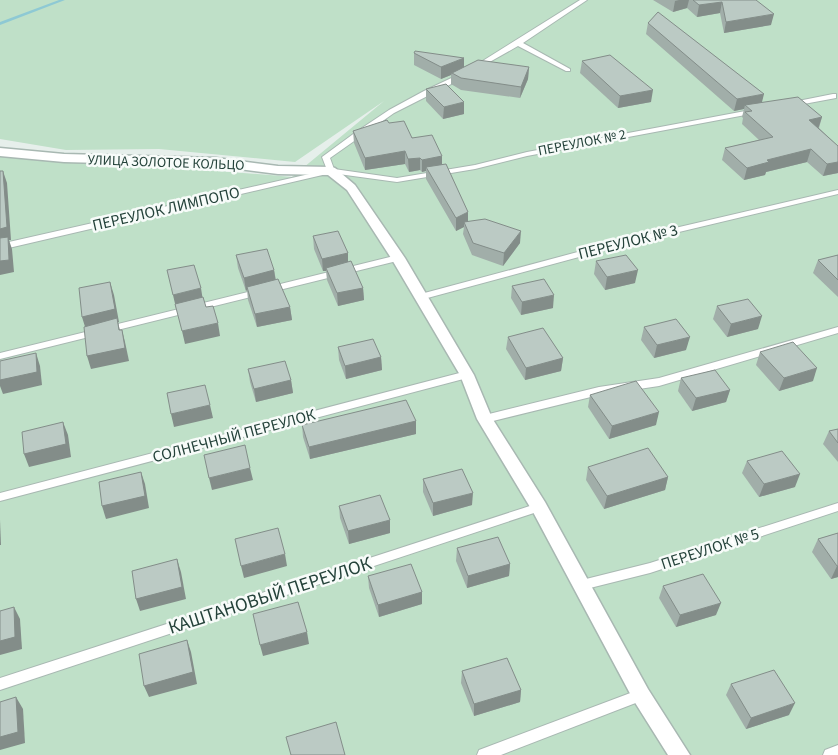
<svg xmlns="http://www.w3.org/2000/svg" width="838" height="755" viewBox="0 0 838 755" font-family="'Source Sans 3',sans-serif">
<rect width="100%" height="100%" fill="#e6efeb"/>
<path fill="#bfe0c8" d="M 0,0 L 838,0 L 838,755 L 0,755 L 0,155 C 97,165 195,168 292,177 L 384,101 L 295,162 L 159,149 L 66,150 L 0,139 Z"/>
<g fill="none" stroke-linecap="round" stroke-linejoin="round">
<path fill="#8ec9d4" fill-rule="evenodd" d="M 59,0 L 65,0 L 0,25 L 0,22 Z"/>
<g stroke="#a8b8b2" stroke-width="2">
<g id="service">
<path d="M 580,0 L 587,0 L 523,43 L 570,69 L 570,71 L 566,71 L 518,46 L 479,68 L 473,67 Z"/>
<path d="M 462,73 L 466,75 L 465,77 L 394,113 L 330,158 L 334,169 L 397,178 L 475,165 L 527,152 L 756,109 L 760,111 L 756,113 L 527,156 L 475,169 L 397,182 L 331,173 L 0,250 L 0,244 L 327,170 L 322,157 L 356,132 L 389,110 L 424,91 Z"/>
<path d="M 833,94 L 836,94 L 836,98 L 793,106 L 789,104 L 793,102 Z"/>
<path d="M 838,190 L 838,194 L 616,247 L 420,300 L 415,297 L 417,295 L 615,242 Z"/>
<path d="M 398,255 L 402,258 L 401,260 L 0,359 L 0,353 Z"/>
<path d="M 838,327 L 838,333 L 659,386 L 599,395 L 485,423 L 481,422 L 480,419 L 481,416 L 485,415 L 599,387 L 659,378 Z"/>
<path d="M 467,371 L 471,373 L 472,375 L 471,377 L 0,501 L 0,493 Z"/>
<path d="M 539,503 L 543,504 L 545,507 L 543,510 L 0,690 L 0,678 Z"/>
<path d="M 838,503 L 838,511 L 650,573 L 582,590 L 578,589 L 576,585 L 578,581 L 650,563 Z"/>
<path d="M 641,689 L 646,691 L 648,695 L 646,699 L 501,755 L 477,755 L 479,750 Z"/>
<path d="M 838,745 L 838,755 L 823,755 L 825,750 Z"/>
</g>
</g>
<g stroke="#a8b8b2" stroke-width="3">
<path id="minor" d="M 0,148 L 64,154 L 216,158 L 278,166 L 331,167 L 335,168 L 355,185 L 405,258 L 474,375 L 492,418 L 545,502 L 648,689 L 690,755 L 668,755 L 634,701 L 533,512 L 477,419 L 460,375 L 391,258 L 347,190 L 328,175 L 278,174 L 216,166 L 64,162 L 0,156 Z"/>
</g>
<use href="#service" fill="#fff" fill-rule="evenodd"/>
<use href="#minor" fill="#fff" fill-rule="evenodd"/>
</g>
<g fill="#a1aea9">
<path d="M 653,0 L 756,0 L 771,25 L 724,33 L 720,13 L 697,17 L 687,8 L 673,12 Z"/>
<path d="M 648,23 L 762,102 L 822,117 L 819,128 L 838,146 L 838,173 L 823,176 L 807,162 L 766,172 L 765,175 L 744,180 L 722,160 L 725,148 L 759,140 L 742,124 L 743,118 L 742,117 L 744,109 L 734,111 L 646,34 Z"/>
<path d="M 414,53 L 464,67 L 529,67 L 528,79 L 520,98 L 461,90 L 451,84 L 451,75 L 441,79 L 414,65 Z"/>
<path d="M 582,61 L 651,102 L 618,108 L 580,73 Z"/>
<path d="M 426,89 L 464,114 L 443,119 L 426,101 Z"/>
<path d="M 389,123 L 442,156 L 442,164 L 468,221 L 520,243 L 503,266 L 472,255 L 463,234 L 464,227 L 456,231 L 426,179 L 426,171 L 422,172 L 420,170 L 409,172 L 405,164 L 365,170 L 354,143 L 353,131 Z"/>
<path d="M 313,236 L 348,253 L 348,262 L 363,288 L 364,300 L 338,306 L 327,280 L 326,271 L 323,271 L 314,249 Z"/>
<path d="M 236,255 L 274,270 L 276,280 L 290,307 L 292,320 L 257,327 L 248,300 L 247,290 L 246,291 L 238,268 Z"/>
<path d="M 838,255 L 838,297 L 813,273 L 818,260 Z"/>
<path d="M 596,261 L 635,283 L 605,290 L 594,274 Z"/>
<path d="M 512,286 L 553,308 L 521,315 L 511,298 Z"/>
<path d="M 717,306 L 758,329 L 727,337 L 713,319 Z"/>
<path d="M 644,327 L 686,350 L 654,358 L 641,340 Z"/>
<path d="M 508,337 L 563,358 L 561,371 L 525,380 L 506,349 Z"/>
<path d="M 338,347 L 381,357 L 382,370 L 346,379 L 339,360 Z"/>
<path d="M 760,352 L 813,381 L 779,391 L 756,365 Z"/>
<path d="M 248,369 L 291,380 L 293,393 L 256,402 L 250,382 Z"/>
<path d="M 681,378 L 730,390 L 726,402 L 692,411 L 678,391 Z"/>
<path d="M 590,395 L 656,425 L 609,439 L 588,407 Z"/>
<path d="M 416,421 L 416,434 L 310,459 L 303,437 L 302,425 Z"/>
<path d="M 838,429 L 838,462 L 823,444 L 829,431 Z"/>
<path d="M 747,461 L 795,487 L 759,497 L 742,473 Z"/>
<path d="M 588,467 L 668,477 L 665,490 L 604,509 L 586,480 Z"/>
<path d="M 423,479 L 472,505 L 433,516 L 423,492 Z"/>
<path d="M 339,506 L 390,533 L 349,544 L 340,518 Z"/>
<path d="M 838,533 L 838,577 L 831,579 L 812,552 L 818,539 Z"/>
<path d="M 457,548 L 510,564 L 509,576 L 467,588 L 456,561 Z"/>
<path d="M 368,576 L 422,592 L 422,604 L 379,617 L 369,588 Z"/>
<path d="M 663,586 L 716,615 L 676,627 L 659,598 Z"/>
<path d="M 462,671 L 521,690 L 520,702 L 474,716 L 461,683 Z"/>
<path d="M 731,684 L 789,715 L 746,729 L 726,695 Z"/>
</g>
<g fill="#838d89">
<path d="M 679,0 L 689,0 L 687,8 L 673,12 L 675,1 Z"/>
<path d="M 722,2 L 720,13 L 697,17 L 699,5 Z"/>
<path d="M 774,14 L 771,25 L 724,33 L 726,22 Z"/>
<path d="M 464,58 L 464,69 L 452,73 L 451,75 L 441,79 L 441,67 Z"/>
<path d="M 529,67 L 528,79 L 520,98 L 521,87 Z"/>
<path d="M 653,90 L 651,102 L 618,108 L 620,96 Z"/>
<path d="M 764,94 L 761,106 L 745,105 L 744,109 L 734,111 L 737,99 Z"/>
<path d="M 464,102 L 464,114 L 443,119 L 444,107 Z"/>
<path d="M 822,117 L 818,129 L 809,120 Z"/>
<path d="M 811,149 L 807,162 L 766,172 L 765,175 L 744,180 L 747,168 L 767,160 Z"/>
<path d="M 405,151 L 405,164 L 365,170 L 365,158 Z"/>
<path d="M 442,156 L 442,169 L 426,167 L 426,171 L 422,172 L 422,160 Z"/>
<path d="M 420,158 L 420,170 L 409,172 L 408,159 Z"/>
<path d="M 838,162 L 838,173 L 823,176 L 827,164 Z"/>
<path d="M 3,171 L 7,183 L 11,240 L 9,240 L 12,249 L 14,272 L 0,275 L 0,229 Z"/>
<path d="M 468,212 L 468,225 L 464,222 L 464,227 L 456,231 L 456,218 Z"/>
<path d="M 521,231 L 520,243 L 503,266 L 504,253 Z"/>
<path d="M 348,253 L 348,265 L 326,268 L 326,271 L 323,271 L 322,259 Z"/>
<path d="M 274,270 L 276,283 L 247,287 L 247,290 L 246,291 L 244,278 Z"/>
<path d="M 638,270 L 635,283 L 605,290 L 607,277 Z"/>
<path d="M 110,282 L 114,295 L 119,322 L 118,322 L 120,331 L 86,330 L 82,317 Z"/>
<path d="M 201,288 L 203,301 L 176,308 L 173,295 Z"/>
<path d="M 363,288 L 364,300 L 338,306 L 337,293 Z"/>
<path d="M 554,295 L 553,308 L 521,315 L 522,302 Z"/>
<path d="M 290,307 L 292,320 L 257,327 L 255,314 Z"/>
<path d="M 762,316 L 758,329 L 727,337 L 731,324 Z"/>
<path d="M 218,323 L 220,336 L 185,344 L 182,331 Z"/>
<path d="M 122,330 L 125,342 L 129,361 L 91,369 L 87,356 Z"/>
<path d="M 690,337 L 686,350 L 654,358 L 657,345 Z"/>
<path d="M 36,353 L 40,366 L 42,385 L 3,394 L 0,386 L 0,380 Z"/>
<path d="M 381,357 L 382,370 L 346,379 L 345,366 Z"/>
<path d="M 563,358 L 561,371 L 525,380 L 526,368 Z"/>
<path d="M 817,368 L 813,381 L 779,391 L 784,378 Z"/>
<path d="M 291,380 L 293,393 L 256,402 L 254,389 Z"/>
<path d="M 730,390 L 726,402 L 692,411 L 696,398 Z"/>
<path d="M 210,405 L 213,418 L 174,427 L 171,414 Z"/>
<path d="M 659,412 L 656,425 L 609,439 L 612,426 Z"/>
<path d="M 416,421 L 416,434 L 310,459 L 309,447 Z"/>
<path d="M 63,422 L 68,435 L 71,457 L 29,467 L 24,454 Z"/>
<path d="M 250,468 L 253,480 L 212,490 L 209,478 Z"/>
<path d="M 141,472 L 145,484 L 149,508 L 106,519 L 102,506 Z"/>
<path d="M 800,474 L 795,487 L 759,497 L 764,484 Z"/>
<path d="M 668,477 L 665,490 L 604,509 L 607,496 Z"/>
<path d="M 473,493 L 472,505 L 433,516 L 433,503 Z"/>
<path d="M 0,520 L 1,545 L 0,545 Z"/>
<path d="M 390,520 L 390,533 L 349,544 L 348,531 Z"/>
<path d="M 285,554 L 287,566 L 244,578 L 241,566 Z"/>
<path d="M 177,559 L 181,572 L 186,599 L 140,611 L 136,599 Z"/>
<path d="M 510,564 L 509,576 L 467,588 L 468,576 Z"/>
<path d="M 837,566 L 838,566 L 838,577 L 831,579 Z"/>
<path d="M 422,592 L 422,604 L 379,617 L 378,605 Z"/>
<path d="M 721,603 L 716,615 L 676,627 L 680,615 Z"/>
<path d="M 14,607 L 20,619 L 22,649 L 0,655 L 0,641 Z"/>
<path d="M 307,632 L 309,644 L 263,656 L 260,645 Z"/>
<path d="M 187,640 L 191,652 L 197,684 L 149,697 L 144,686 Z"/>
<path d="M 521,690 L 520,702 L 474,716 L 474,704 Z"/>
<path d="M 16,697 L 23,709 L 25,743 L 0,750 L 0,737 Z"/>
<path d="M 795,703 L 789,715 L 746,729 L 751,718 Z"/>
</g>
<g fill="#bbcac4" stroke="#838d89">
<path d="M 693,0 L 756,0 L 774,14 L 726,22 L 722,2 L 699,5 Z"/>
<path d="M 658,12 L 764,94 L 737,99 L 648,23 Z"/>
<path d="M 415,51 L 464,58 L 441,67 L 414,53 Z"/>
<path d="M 610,55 L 653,90 L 620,96 L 582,61 Z"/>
<path d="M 478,60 L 529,67 L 521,87 L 461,78 L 452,73 Z"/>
<path d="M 446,84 L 464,102 L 444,107 L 426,89 Z"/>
<path d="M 798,97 L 822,117 L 809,120 L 838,146 L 838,162 L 827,164 L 811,149 L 767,160 L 769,162 L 747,168 L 725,148 L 773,137 L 745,112 L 752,111 L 745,105 Z"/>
<path d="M 387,120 L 389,123 L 404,121 L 412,138 L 432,135 L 442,156 L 422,160 L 420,158 L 408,159 L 405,151 L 365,158 L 353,131 Z"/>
<path d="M 446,164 L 468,212 L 456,218 L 426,167 Z"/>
<path d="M 0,171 L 3,171 L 7,227 L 0,229 Z"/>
<path d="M 485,219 L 521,231 L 504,253 L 473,243 L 464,222 Z"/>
<path d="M 338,231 L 348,253 L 322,259 L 313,236 Z"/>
<path d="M 8,237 L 9,260 L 0,261 L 0,238 Z"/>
<path d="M 267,249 L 274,270 L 244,278 L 236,255 Z"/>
<path d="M 626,255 L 638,270 L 607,277 L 596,261 Z"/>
<path d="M 838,255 L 838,280 L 818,260 Z"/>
<path d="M 351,261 L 363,288 L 337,293 L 326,268 Z"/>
<path d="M 194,265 L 201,288 L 173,295 L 167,270 Z"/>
<path d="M 278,279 L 290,307 L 255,314 L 247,287 Z"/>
<path d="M 544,279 L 554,295 L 522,302 L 512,286 Z"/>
<path d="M 110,282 L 115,309 L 82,317 L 79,288 Z"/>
<path d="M 203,297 L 206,307 L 213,306 L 218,323 L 182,331 L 175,304 Z"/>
<path d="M 748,299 L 762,316 L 731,324 L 717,306 Z"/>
<path d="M 117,318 L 119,330 L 122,330 L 125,348 L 87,356 L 84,327 Z"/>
<path d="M 676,319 L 690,337 L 657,345 L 644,327 Z"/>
<path d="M 543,328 L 563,358 L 526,368 L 508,337 Z"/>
<path d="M 373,339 L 381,357 L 345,366 L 338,347 Z"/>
<path d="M 793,342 L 817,368 L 784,378 L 760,352 Z"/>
<path d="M 36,353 L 37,372 L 0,380 L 0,361 Z"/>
<path d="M 285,361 L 291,380 L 254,389 L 248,369 Z"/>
<path d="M 715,370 L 730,390 L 696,398 L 681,378 Z"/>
<path d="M 636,381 L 659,412 L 612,426 L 590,395 Z"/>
<path d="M 205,385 L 210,405 L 171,414 L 167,393 Z"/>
<path d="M 406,400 L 416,421 L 309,447 L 302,425 Z"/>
<path d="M 63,422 L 66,444 L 24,454 L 22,432 Z"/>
<path d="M 838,429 L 838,443 L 829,431 Z"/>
<path d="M 245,445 L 250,468 L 209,478 L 204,455 Z"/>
<path d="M 648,448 L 668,477 L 607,496 L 588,467 Z"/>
<path d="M 782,451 L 800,474 L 764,484 L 747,461 Z"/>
<path d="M 462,469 L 473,493 L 433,503 L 423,479 Z"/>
<path d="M 141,472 L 145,496 L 102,506 L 99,482 Z"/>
<path d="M 380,495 L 390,520 L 348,531 L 339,506 Z"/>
<path d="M 278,528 L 285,554 L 241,566 L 235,539 Z"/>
<path d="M 838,533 L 838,566 L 837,566 L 818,539 Z"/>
<path d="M 498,537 L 510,564 L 468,576 L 457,548 Z"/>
<path d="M 177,559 L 182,587 L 136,599 L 132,571 Z"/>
<path d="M 411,564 L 422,592 L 378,605 L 368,576 Z"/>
<path d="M 703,574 L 721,603 L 680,615 L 663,586 Z"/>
<path d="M 298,602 L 307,632 L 260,645 L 253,614 Z"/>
<path d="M 14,607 L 15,637 L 0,641 L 0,611 Z"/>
<path d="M 187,640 L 193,672 L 144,686 L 139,654 Z"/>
<path d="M 507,658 L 521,690 L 474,704 L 462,671 Z"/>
<path d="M 774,670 L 795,703 L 751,718 L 731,684 Z"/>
<path d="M 16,697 L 18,732 L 0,737 L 0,702 Z"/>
<path d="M 336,722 L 345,755 L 291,755 L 286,737 Z"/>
</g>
<g text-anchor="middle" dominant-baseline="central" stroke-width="5" stroke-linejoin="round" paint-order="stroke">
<g font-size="14" fill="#24423a" stroke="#f7fbf9">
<text transform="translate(582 143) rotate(-11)">ПЕРЕУЛОК № 2</text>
<text transform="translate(166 163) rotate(2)">УЛИЦА ЗОЛОТОЕ КОЛЬЦО</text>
</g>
<g font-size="16" fill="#24423a" stroke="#f7fbf9">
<text transform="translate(166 209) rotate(-13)">ПЕРЕУЛОК ЛИМПОПО</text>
<text transform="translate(628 242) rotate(-14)">ПЕРЕУЛОК № 3</text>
<text transform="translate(234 436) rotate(-15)">СОЛНЕЧНЫЙ ПЕРЕУЛОК</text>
<text transform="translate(710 549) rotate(-18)">ПЕРЕУЛОК № 5</text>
</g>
<g font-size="19" fill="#24423a" stroke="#f7fbf9">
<text transform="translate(270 596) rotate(-18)">КАШТАНОВЫЙ ПЕРЕУЛОК</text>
</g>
</g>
</svg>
